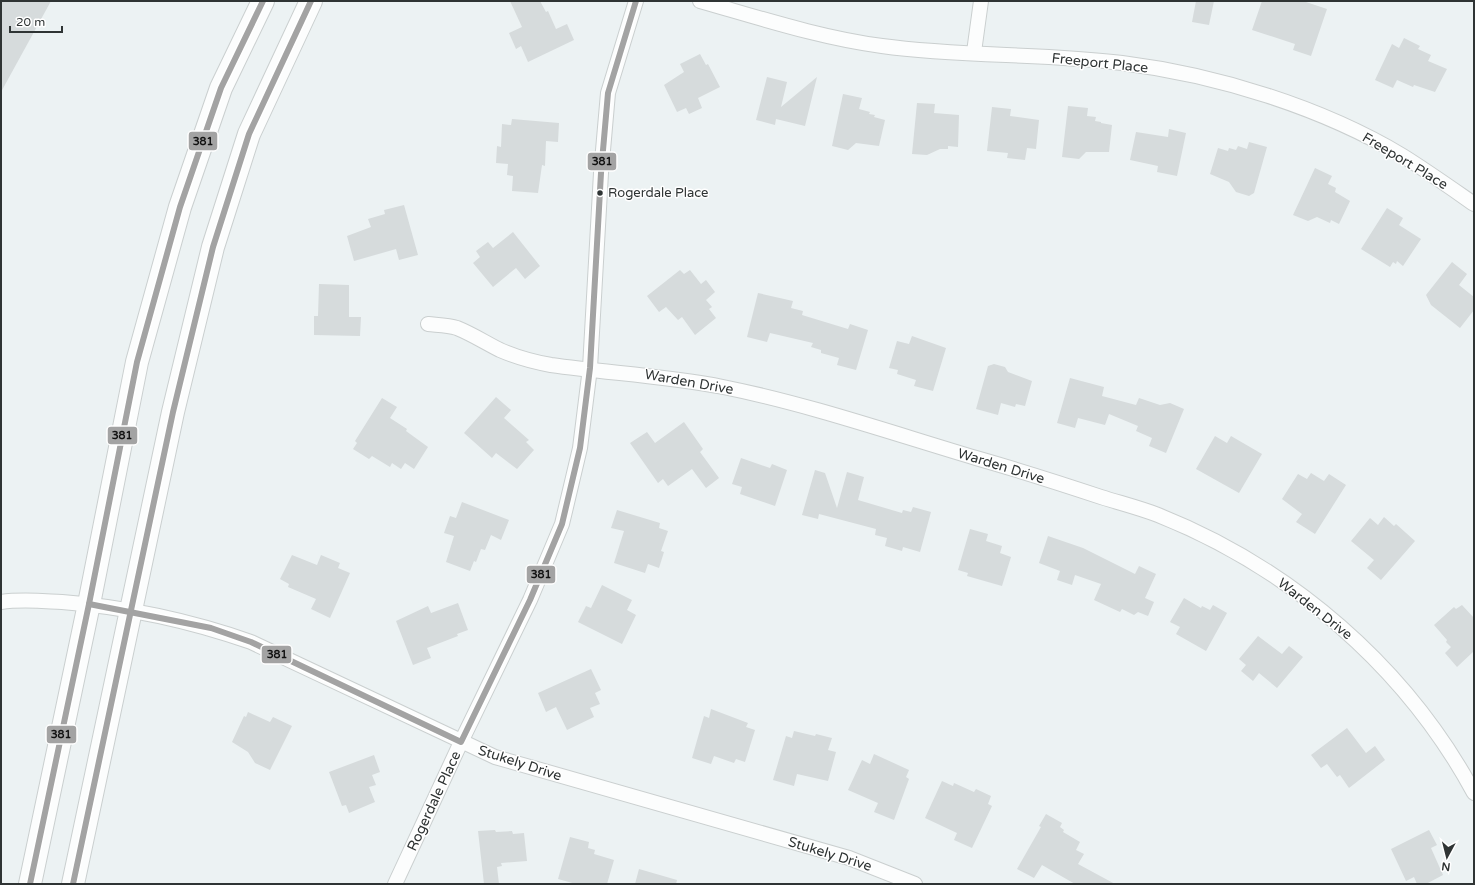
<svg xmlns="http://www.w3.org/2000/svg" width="1475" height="885" viewBox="0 0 1475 885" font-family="'Varela Round',sans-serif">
<rect width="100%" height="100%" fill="#ecf2f3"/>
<g fill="#d6dbdc">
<path d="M 1,1 L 51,1 L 1,92 Z"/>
<path d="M 510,1 L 540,1 L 546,12 L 548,11 L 556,29 L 567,24 L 574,40 L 528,62 L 521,46 L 516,49 L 509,33 L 522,27 Z"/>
<path d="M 1196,1 L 1214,1 L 1209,25 L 1192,22 Z"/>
<path d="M 1262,1 L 1303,1 L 1327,9 L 1311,56 L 1293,50 L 1295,44 L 1252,30 Z"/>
<path d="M 1404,38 L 1420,46 L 1418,49 L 1431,55 L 1428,61 L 1447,69 L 1435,92 L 1414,85 L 1413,87 L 1397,80 L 1393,88 L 1375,80 L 1392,44 L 1399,48 Z"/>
<path d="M 700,54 L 706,65 L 708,64 L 720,87 L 698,98 L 702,108 L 689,114 L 686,108 L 677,112 L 664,85 L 684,72 L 680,64 Z"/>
<path d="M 767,77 L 787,82 L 781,107 L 817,77 L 805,126 L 776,119 L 775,125 L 756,120 Z"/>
<path d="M 843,94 L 862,98 L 859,109 L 870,112 L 869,114 L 875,115 L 874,117 L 885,120 L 879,146 L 856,143 L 848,150 L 832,146 Z"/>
<path d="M 917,103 L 935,104 L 934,113 L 959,115 L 958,147 L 948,146 L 948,149 L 940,149 L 927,155 L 912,154 Z"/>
<path d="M 1068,106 L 1088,108 L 1087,116 L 1096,117 L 1095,121 L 1101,122 L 1101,123 L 1112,125 L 1109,152 L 1086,152 L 1079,159 L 1062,157 Z"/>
<path d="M 992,107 L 1011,109 L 1010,116 L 1039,120 L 1036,149 L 1027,148 L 1025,160 L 1007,158 L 1008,153 L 987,151 Z"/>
<path d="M 512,119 L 559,123 L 558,142 L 546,141 L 545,166 L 542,165 L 538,193 L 512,191 L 513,176 L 507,175 L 508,164 L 496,163 L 497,146 L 501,147 L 502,124 L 511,125 Z"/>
<path d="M 1169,129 L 1186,133 L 1177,176 L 1157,172 L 1158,166 L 1130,160 L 1136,132 L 1168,137 Z"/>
<path d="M 1249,142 L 1267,147 L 1254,193 L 1249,196 L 1236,192 L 1229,182 L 1210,174 L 1218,148 L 1228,151 L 1229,148 L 1236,150 L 1238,146 L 1247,149 Z"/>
<path d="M 1315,168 L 1332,176 L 1328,184 L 1336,188 L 1335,192 L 1350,201 L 1339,224 L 1331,220 L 1330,223 L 1317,217 L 1308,221 L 1293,215 Z"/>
<path d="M 404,205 L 418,255 L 399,260 L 396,249 L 354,261 L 347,236 L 371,227 L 368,219 L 385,214 L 384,210 Z"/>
<path d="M 1387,208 L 1403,218 L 1399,225 L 1421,239 L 1403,266 L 1397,261 L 1396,264 L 1393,262 L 1390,267 L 1361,249 Z"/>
<path d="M 513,232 L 540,266 L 525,279 L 516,268 L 493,287 L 473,263 L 480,257 L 476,251 L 488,242 L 493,248 Z"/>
<path d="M 1452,262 L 1467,274 L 1459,285 L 1474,297 L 1474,310 L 1460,328 L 1431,305 L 1426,295 Z"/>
<path d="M 680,270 L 684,274 L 690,270 L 701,284 L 706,280 L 715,292 L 706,300 L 712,307 L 709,309 L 716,318 L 695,335 L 682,317 L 678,320 L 666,307 L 659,312 L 647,296 Z"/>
<path d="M 319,284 L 349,285 L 349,317 L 361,317 L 360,336 L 314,335 L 314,316 L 318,316 Z"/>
<path d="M 758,293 L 793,301 L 791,308 L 803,311 L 802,315 L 848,329 L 850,324 L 868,330 L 856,370 L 837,365 L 839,358 L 821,353 L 821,350 L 811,347 L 813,343 L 770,333 L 767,342 L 747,337 Z"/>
<path d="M 912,336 L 946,348 L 933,391 L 914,386 L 916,380 L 897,374 L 898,370 L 889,368 L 897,341 L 909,344 Z"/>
<path d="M 994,364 L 1005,367 L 1008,372 L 1032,381 L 1025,406 L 1016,404 L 1015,407 L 1001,403 L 998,415 L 976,409 L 988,366 Z"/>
<path d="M 1070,378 L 1104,387 L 1102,396 L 1136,405 L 1139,398 L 1160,405 L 1170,403 L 1184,409 L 1166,453 L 1149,446 L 1152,438 L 1136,431 L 1138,426 L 1109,414 L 1105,425 L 1078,418 L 1075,428 L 1057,423 Z"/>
<path d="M 496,397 L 511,410 L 504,418 L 529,440 L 526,442 L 534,450 L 517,469 L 496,453 L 492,458 L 464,433 Z"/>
<path d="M 382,398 L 397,407 L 390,418 L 407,429 L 406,431 L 428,447 L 414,469 L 405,463 L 401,469 L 392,463 L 390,467 L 372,456 L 369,459 L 353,449 L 357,443 L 355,441 Z"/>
<path d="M 684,422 L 703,449 L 700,452 L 719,478 L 706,488 L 692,469 L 668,486 L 663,479 L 658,483 L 630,443 L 647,432 L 655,443 Z"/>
<path d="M 1215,436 L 1227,443 L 1231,436 L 1262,454 L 1239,493 L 1196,469 Z"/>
<path d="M 741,458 L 770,468 L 772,464 L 787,470 L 775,506 L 740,494 L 742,487 L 732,484 Z"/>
<path d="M 815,470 L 825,473 L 837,508 L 847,472 L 864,477 L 858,500 L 902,513 L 903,510 L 911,512 L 913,507 L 931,512 L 920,552 L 903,547 L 902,551 L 885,546 L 887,538 L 875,535 L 876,529 L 819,514 L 818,519 L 802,515 Z"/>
<path d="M 1311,473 L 1324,481 L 1329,474 L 1346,485 L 1315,534 L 1296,522 L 1302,514 L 1282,499 L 1298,474 L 1307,479 Z"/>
<path d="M 462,502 L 509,520 L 501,540 L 491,535 L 485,550 L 481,549 L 476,562 L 474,561 L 470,571 L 446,562 L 454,536 L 444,533 L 450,516 L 456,518 Z"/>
<path d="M 617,510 L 660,523 L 659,528 L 668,531 L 661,551 L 664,552 L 659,568 L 648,564 L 645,573 L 614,563 L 624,531 L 611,528 Z"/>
<path d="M 1384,517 L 1394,526 L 1396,524 L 1415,541 L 1381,580 L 1367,568 L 1374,560 L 1351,541 L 1370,518 L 1378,525 Z"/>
<path d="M 970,529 L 988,534 L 986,541 L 1002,546 L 1000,553 L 1011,557 L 1002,586 L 967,576 L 968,573 L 958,570 Z"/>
<path d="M 1048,536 L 1083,548 L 1135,574 L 1139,566 L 1156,574 L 1145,598 L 1154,602 L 1148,616 L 1138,612 L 1134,615 L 1122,609 L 1120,612 L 1094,600 L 1101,584 L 1075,575 L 1072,585 L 1057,580 L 1060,571 L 1039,563 Z"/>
<path d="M 292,555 L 317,565 L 321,555 L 340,563 L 338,568 L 350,573 L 330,618 L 311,609 L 316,599 L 288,587 L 289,584 L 280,579 Z"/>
<path d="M 602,585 L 632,600 L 627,610 L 636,615 L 622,644 L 578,622 L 586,606 L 591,608 Z"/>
<path d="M 1184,598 L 1201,608 L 1202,606 L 1210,610 L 1213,605 L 1227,613 L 1206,651 L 1176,634 L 1180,627 L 1170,622 Z"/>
<path d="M 458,603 L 468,630 L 457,634 L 458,636 L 427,648 L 431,658 L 413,665 L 396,621 L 428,606 L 431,613 Z"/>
<path d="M 1462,605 L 1474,618 L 1474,651 L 1457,667 L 1445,653 L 1451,647 L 1446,642 L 1447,640 L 1434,625 L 1454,607 L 1456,609 Z"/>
<path d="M 1258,636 L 1282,654 L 1289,646 L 1303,657 L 1277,688 L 1259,673 L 1253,681 L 1241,671 L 1246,665 L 1239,659 Z"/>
<path d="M 591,669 L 601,690 L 595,693 L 600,704 L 590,708 L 594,717 L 567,730 L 556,707 L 546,712 L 538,693 Z"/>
<path d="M 711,709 L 748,723 L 746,727 L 755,730 L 745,762 L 736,759 L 734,763 L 714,756 L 711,764 L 692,758 L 704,716 L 709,718 Z"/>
<path d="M 248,712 L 270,722 L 273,717 L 292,726 L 270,770 L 255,763 L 248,752 L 232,742 L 244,716 L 246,717 Z"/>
<path d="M 1347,728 L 1366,753 L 1375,746 L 1385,760 L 1349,788 L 1340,775 L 1337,777 L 1327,764 L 1321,768 L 1311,755 Z"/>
<path d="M 794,731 L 815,736 L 816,734 L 832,738 L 828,750 L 836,752 L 828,781 L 797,774 L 794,786 L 773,780 L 786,736 L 792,738 Z"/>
<path d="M 874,754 L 909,770 L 906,777 L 909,779 L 894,820 L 874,812 L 878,803 L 848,790 L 862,760 L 870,764 Z"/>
<path d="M 374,755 L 380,772 L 372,775 L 376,785 L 369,787 L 375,802 L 349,813 L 346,805 L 342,806 L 329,772 Z"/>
<path d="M 942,781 L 953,786 L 954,783 L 974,792 L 976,789 L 991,796 L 988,804 L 992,806 L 972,848 L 954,840 L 957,833 L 925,818 Z"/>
<path d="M 1046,814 L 1062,823 L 1060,827 L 1064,830 L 1063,832 L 1080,842 L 1076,850 L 1084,854 L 1078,864 L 1115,884 L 1075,884 L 1042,865 L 1034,878 L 1017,869 L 1041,827 L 1039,826 Z"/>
<path d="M 495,830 L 496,832 L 512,831 L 513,834 L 524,833 L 527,861 L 501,863 L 502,866 L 497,867 L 499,884 L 484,884 L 478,831 Z"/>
<path d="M 1429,830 L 1437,845 L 1431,848 L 1443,875 L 1426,884 L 1417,884 L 1414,877 L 1406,881 L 1391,849 Z"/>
<path d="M 570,837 L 589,842 L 588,848 L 595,850 L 594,854 L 614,860 L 607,884 L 576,884 L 558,879 Z"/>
<path d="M 639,869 L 677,880 L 676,884 L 635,884 Z"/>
</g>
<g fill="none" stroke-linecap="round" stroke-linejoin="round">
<g stroke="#cacfcf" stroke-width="16">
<g id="street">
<path d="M 700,1 C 760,18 821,38 882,46 C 962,57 1043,53 1122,63 C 1217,75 1321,107 1403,156 C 1427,171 1451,188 1474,204"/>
<path d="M 974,52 L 981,1"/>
<path d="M 428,324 C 437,325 448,325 457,328 C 472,334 486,343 500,350 C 516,357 534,362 551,365 C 608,373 666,376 723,387 C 808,404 892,433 976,458 C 1018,470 1059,483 1101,497 C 1120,503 1140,508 1158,515 C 1291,568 1406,667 1474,793"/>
<path d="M 1,602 C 22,599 41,601 62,602 C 126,607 191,621 251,642 L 495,757 L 849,858 L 915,884"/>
<path d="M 395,884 L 461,742 L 530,600 L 562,524 L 580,448 L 590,368 L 601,173 L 608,93 L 636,1"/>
</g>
</g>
<g stroke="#cacfcf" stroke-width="24">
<g id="primary">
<path d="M 30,884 L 89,604 L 137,362 L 180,207 L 221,88 L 263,1"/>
<path d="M 73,884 L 173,412 L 213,247 L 249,134 L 311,1"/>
</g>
</g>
<use href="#street" stroke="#fcfdfd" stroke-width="14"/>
<use href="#primary" stroke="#fcfdfd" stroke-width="22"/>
<g stroke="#fff" stroke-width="9">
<g id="bus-1">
<path d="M 89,604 L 211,628 L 251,642 L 461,742 L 530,600 L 562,524 L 580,448 L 590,368 L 601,173 L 608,93 L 636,1"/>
<path d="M 30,884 L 89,604 L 137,362 L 180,207 L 221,88 L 263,1"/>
<path d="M 73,884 L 173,412 L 213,247 L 249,134 L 311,1"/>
</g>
</g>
<use href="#bus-1" stroke="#a3a3a3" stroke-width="6"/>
</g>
<circle fill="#2f3434" stroke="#fff" stroke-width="1.5" cx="600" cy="193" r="3.5"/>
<g text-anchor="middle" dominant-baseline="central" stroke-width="3" stroke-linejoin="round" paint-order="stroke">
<g font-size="13" fill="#2f3434" stroke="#fff" text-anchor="start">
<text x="608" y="193">Rogerdale Place</text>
</g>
<g font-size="14" fill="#2f3434" stroke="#fff">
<text transform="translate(1100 63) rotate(6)">Freeport Place</text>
<text transform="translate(1405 161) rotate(31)">Freeport Place</text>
<text transform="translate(689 382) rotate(10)">Warden Drive</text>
<text transform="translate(1001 466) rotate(17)">Warden Drive</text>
<text transform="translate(1315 609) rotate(38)">Warden Drive</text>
<text transform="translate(520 763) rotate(18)">Stukely Drive</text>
<text transform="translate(434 801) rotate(-65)">Rogerdale Place</text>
<text transform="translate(830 854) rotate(17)">Stukely Drive</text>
</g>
</g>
<g stroke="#fff" stroke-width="1.5">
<rect x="188" y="131" width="30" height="20" rx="4" fill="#a3a3a3"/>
<rect x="587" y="152" width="30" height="19" rx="4" fill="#a3a3a3"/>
<rect x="107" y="426" width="31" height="19" rx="4" fill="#a3a3a3"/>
<rect x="526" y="565" width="30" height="19" rx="4" fill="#a3a3a3"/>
<rect x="261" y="645" width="31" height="19" rx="4" fill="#a3a3a3"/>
<rect x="46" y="725" width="31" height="19" rx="4" fill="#a3a3a3"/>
</g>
<g font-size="11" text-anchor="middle" font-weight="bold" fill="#111">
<text x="203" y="145">381</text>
<text x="602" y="165">381</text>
<text x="122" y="439">381</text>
<text x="541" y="578">381</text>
<text x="277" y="658">381</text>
<text x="61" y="738">381</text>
</g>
<rect width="1475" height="885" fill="none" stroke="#2f3434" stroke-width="4"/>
<g transform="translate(1447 857) rotate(187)" stroke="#ffffff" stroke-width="3" paint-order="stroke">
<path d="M0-3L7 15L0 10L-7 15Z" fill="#2f3434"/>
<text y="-6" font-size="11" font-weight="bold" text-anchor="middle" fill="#2f3434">N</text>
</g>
<path d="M10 26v6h52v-6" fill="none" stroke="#2f3434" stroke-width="2"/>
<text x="16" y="26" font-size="12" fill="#2f3434" stroke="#ffffff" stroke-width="3" paint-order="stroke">20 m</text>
</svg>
